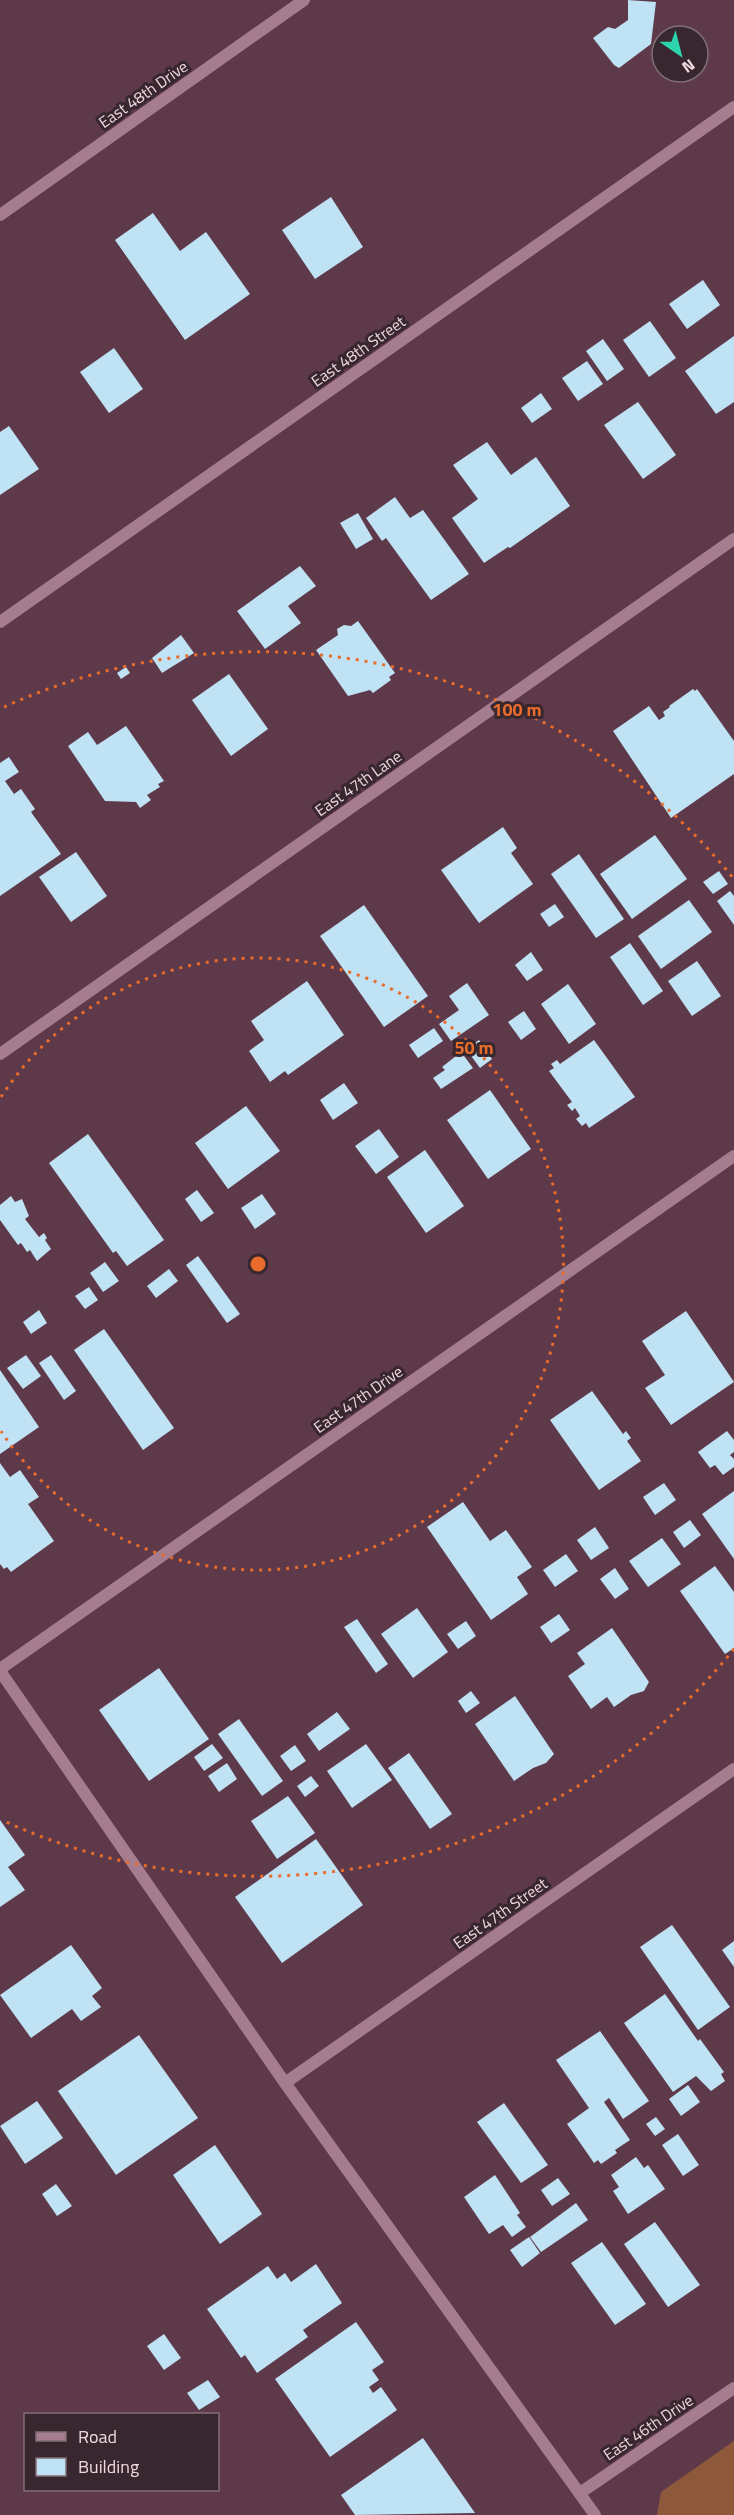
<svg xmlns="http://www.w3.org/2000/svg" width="734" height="2515" viewBox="0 0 734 2515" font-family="'Titillium Web',sans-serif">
<rect width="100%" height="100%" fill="#5e394a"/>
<path fill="#8d593a" d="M 734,2441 L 734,2515 L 657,2515 L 661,2492 Z"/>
<g fill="#bfe2f4">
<path d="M 628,0 L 656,2 L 651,44 L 619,68 L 614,65 L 593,38 L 608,27 L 615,29 L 628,20 Z"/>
<path d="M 331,197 L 363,247 L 315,279 L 282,230 Z"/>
<path d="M 153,213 L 180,251 L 206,232 L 250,294 L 185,340 L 115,240 Z"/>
<path d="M 703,280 L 720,305 L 687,329 L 669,304 Z"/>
<path d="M 650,321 L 676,358 L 649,377 L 623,340 Z"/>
<path d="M 734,336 L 734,402 L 716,414 L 685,371 Z"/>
<path d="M 603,339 L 624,369 L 607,381 L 586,351 Z"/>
<path d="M 114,348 L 143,389 L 109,413 L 80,372 Z"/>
<path d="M 587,361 L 603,384 L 578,401 L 562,378 Z"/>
<path d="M 541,393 L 552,409 L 532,423 L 521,408 Z"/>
<path d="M 638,402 L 676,455 L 643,479 L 604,425 Z"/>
<path d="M 9,426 L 39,469 L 0,495 L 0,432 Z"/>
<path d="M 487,442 L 511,475 L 536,457 L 570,506 L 510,548 L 508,547 L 484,563 L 452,518 L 478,499 L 453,465 Z"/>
<path d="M 395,497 L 410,518 L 423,510 L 469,574 L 431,600 L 386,538 L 382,541 L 366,518 Z"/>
<path d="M 358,513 L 373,539 L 356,549 L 340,523 Z"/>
<path d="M 300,566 L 316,586 L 288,606 L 301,623 L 265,649 L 237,611 Z"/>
<path d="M 358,621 L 395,673 L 389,677 L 391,680 L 373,693 L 370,690 L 348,696 L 316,650 L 338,635 L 337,629 L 344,625 L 351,626 Z"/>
<path d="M 181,635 L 194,653 L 162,673 L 152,658 Z"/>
<path d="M 126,667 L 130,673 L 121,679 L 117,673 Z"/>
<path d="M 229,674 L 268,729 L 231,756 L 192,700 Z"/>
<path d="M 693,689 L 695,691 L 697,689 L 734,741 L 734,774 L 671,818 L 613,731 L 649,706 L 659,720 L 665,716 L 663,712 L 670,707 L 669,706 Z"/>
<path d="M 126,726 L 164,781 L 158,784 L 160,787 L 147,795 L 151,800 L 140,808 L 136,802 L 105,801 L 68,746 L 88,732 L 97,745 Z"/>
<path d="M 9,757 L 19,772 L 5,781 L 14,794 L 21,789 L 35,809 L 31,812 L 61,854 L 0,896 L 0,763 Z"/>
<path d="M 503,827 L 517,848 L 511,853 L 533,884 L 479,923 L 441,870 Z"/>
<path d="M 655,835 L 687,879 L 632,919 L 600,874 Z"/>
<path d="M 76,852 L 107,896 L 71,922 L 39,877 Z"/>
<path d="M 579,854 L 624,919 L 596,938 L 551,874 Z"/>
<path d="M 719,871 L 728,884 L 713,894 L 703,882 Z"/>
<path d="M 730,891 L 734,896 L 734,925 L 717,901 Z"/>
<path d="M 689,900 L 712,932 L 661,969 L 638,936 Z"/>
<path d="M 555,904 L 564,917 L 549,927 L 540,914 Z"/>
<path d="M 364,905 L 428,996 L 384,1027 L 320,936 Z"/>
<path d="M 630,943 L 663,991 L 643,1005 L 610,957 Z"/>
<path d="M 531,952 L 543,970 L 527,981 L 515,965 Z"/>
<path d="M 697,961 L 721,996 L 692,1016 L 668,981 Z"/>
<path d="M 307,981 L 344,1035 L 288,1075 L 285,1071 L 270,1082 L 249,1051 L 264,1040 L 251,1021 Z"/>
<path d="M 467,983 L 489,1015 L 451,1041 L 439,1024 L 459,1010 L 449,996 Z"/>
<path d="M 568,984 L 596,1024 L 569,1044 L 541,1004 Z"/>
<path d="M 524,1011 L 536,1029 L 521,1040 L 508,1022 Z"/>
<path d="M 434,1028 L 443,1041 L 418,1058 L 409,1045 Z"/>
<path d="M 479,1040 L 492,1059 L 480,1068 L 466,1049 Z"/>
<path d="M 594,1040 L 635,1097 L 589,1128 L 586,1123 L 582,1126 L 576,1119 L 580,1116 L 575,1108 L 572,1111 L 567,1105 L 572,1102 L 549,1071 L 554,1068 L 551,1064 L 557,1060 L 560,1064 Z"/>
<path d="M 461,1052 L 473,1068 L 441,1089 L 433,1078 L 445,1070 L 442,1067 Z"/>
<path d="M 344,1083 L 358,1103 L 333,1120 L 320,1100 Z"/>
<path d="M 490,1090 L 531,1149 L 488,1179 L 447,1120 Z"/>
<path d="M 246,1106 L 280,1151 L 228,1189 L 195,1143 Z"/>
<path d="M 379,1129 L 399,1157 L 376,1174 L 355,1146 Z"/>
<path d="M 88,1134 L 164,1240 L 127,1266 L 116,1251 L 113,1253 L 49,1163 Z"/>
<path d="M 425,1150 L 464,1206 L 426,1233 L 387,1177 Z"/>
<path d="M 197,1190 L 214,1213 L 201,1222 L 185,1199 Z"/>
<path d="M 262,1194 L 276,1214 L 255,1229 L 241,1208 Z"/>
<path d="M 11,1196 L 15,1202 L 22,1199 L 29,1216 L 25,1219 L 39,1237 L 44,1233 L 47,1238 L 45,1240 L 51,1249 L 37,1261 L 30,1250 L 27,1252 L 21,1243 L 18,1245 L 0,1220 L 0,1205 Z"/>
<path d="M 198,1256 L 240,1314 L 227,1323 L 186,1265 Z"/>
<path d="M 105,1262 L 119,1281 L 103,1292 L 90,1273 Z"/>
<path d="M 169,1269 L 178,1281 L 156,1298 L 147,1286 Z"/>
<path d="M 89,1287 L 98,1300 L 85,1309 L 75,1296 Z"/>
<path d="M 39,1310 L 47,1323 L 31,1334 L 23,1322 Z"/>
<path d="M 686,1311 L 734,1382 L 671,1425 L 645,1388 L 665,1375 L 642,1341 Z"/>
<path d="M 104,1329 L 174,1428 L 143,1450 L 74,1350 Z"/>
<path d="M 26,1355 L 41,1376 L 23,1389 L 7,1368 Z"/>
<path d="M 51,1355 L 76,1391 L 64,1400 L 39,1363 Z"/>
<path d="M 0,1370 L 39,1427 L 0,1454 Z"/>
<path d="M 592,1391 L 623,1434 L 626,1431 L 631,1438 L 627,1441 L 641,1461 L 599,1490 L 550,1420 Z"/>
<path d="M 727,1431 L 734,1440 L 734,1452 L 730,1455 L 734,1459 L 734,1467 L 723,1475 L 715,1465 L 710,1468 L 698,1452 Z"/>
<path d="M 0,1463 L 10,1477 L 20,1470 L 39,1497 L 28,1504 L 54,1541 L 11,1572 L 7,1567 L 4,1569 L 0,1564 Z"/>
<path d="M 664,1483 L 676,1500 L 655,1515 L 643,1497 Z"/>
<path d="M 734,1491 L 734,1559 L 702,1514 Z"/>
<path d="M 463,1502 L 490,1541 L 506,1530 L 532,1567 L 517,1577 L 528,1594 L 491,1620 L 427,1527 Z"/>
<path d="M 690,1520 L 701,1535 L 684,1548 L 673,1532 Z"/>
<path d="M 595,1527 L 609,1548 L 591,1560 L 577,1540 Z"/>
<path d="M 662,1538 L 681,1564 L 648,1587 L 629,1561 Z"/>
<path d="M 566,1554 L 578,1571 L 555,1587 L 543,1570 Z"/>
<path d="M 715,1566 L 734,1592 L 734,1648 L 725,1654 L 680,1591 Z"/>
<path d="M 615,1568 L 629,1589 L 615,1599 L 600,1579 Z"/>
<path d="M 417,1608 L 448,1652 L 413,1678 L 381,1634 Z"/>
<path d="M 559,1614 L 570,1630 L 551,1643 L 540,1627 Z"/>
<path d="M 357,1619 L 388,1664 L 376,1673 L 344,1627 Z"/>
<path d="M 466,1621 L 476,1636 L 458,1649 L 447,1634 Z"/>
<path d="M 612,1628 L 649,1682 L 644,1691 L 631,1695 L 614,1707 L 607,1697 L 591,1709 L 568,1676 L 585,1664 L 577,1653 Z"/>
<path d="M 159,1668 L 209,1739 L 149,1781 L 99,1710 Z"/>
<path d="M 471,1691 L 480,1703 L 466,1713 L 458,1701 Z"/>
<path d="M 515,1696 L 554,1754 L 546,1763 L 533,1768 L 514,1781 L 475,1724 Z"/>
<path d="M 337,1712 L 350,1729 L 319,1751 L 307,1734 Z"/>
<path d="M 239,1719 L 283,1781 L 262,1796 L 218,1734 Z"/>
<path d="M 212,1744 L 223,1758 L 204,1771 L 194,1757 Z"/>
<path d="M 366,1744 L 392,1780 L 352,1808 L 327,1771 Z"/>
<path d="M 295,1745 L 306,1761 L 291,1771 L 280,1756 Z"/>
<path d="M 409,1753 L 452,1814 L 430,1829 L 388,1768 Z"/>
<path d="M 227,1763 L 237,1779 L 219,1792 L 208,1776 Z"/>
<path d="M 311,1776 L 319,1786 L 305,1797 L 297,1786 Z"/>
<path d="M 288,1796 L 315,1833 L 277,1859 L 251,1821 Z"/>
<path d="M 0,1820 L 25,1855 L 8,1867 L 25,1890 L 0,1907 Z"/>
<path d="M 316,1839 L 363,1905 L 282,1963 L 235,1897 Z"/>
<path d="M 672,1925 L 730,2007 L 698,2030 L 640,1947 Z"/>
<path d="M 734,1941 L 734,1967 L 722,1950 Z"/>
<path d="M 71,1945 L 102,1988 L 92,1996 L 101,2007 L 81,2021 L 72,2009 L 31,2038 L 0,1995 Z"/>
<path d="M 665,1994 L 698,2041 L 700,2039 L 724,2072 L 721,2074 L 725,2081 L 711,2091 L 696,2076 L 673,2092 L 624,2023 Z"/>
<path d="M 600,2031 L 649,2101 L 623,2119 L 609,2098 L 604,2102 L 630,2140 L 615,2150 L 617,2153 L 601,2164 L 598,2160 L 594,2163 L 567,2124 L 589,2108 L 556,2060 Z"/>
<path d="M 139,2035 L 198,2118 L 116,2175 L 58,2091 Z"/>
<path d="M 688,2085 L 700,2102 L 681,2116 L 669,2099 Z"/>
<path d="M 37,2101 L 63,2138 L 25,2164 L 0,2126 Z"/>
<path d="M 504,2103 L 548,2165 L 521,2183 L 477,2122 Z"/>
<path d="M 656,2117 L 665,2129 L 655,2136 L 646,2124 Z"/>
<path d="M 678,2134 L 699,2165 L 683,2176 L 662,2145 Z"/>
<path d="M 215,2145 L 262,2214 L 220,2244 L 173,2175 Z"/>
<path d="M 636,2157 L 644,2168 L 648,2165 L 665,2189 L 628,2214 L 613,2191 L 619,2187 L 611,2175 Z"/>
<path d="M 495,2175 L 520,2213 L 517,2215 L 526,2227 L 512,2237 L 503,2225 L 489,2234 L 464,2197 Z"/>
<path d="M 558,2178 L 570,2194 L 552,2206 L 541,2190 Z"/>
<path d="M 56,2184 L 72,2206 L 57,2216 L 42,2194 Z"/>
<path d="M 576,2203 L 588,2220 L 541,2252 L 530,2237 Z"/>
<path d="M 655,2222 L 700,2285 L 668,2307 L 624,2244 Z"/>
<path d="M 529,2237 L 540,2253 L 522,2267 L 510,2250 Z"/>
<path d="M 602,2242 L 646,2304 L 615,2325 L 571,2263 Z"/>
<path d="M 316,2264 L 342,2303 L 303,2330 L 308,2337 L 257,2373 L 245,2355 L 241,2358 L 207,2309 L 268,2266 L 277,2279 L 285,2273 L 291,2282 Z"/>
<path d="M 356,2322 L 384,2362 L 372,2370 L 379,2380 L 369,2387 L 373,2393 L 381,2387 L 397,2410 L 330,2457 L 275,2379 Z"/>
<path d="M 164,2334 L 181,2358 L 164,2370 L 147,2346 Z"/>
<path d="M 208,2380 L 220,2397 L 199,2410 L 187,2393 Z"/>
<path d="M 423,2438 L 475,2513 L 355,2515 L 341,2495 Z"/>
</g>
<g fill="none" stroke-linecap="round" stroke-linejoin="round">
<g stroke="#a67d8f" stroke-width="12">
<path d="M 0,215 L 304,0"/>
<path d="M 0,1054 L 734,539"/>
<path d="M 0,1669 L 734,1156"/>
<path d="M 0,1671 L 285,2083 L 595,2515"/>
<path d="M 285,2083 L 734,1769"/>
<path d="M 580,2493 L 734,2388"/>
</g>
<path stroke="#a67d8f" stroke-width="12" d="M 0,622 L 734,107"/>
</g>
<g fill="none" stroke="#e96c2c" stroke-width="3" stroke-dasharray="3 6">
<path d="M1 1097A306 306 0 1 1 1 1431"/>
<path d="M734 1649A612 612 0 0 1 4 1821M4 707A612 612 0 0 1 734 879"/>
</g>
<g text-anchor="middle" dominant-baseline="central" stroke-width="6" stroke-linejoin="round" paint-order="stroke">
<g font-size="16" fill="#f0d8e2" stroke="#38272e">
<text transform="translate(143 94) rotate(-35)">East 48th Drive</text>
<text transform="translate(358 351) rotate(-35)">East 48th Street</text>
<text transform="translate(358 783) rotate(-35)">East 47th Lane</text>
<text transform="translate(358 1399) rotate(-35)">East 47th Drive</text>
<text transform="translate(500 1913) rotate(-35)">East 47th Street</text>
<text transform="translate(648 2427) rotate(-34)">East 46th Drive</text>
</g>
</g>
<circle cx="258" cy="1264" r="9" fill="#e96c2c" stroke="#38272e" stroke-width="3"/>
<g font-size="18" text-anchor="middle" font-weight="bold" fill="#e96c2c" stroke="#38272e" stroke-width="6" stroke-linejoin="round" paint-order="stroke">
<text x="517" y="716">100 m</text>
<text x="474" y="1054">50 m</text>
</g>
<rect x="24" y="2413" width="195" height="78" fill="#38272e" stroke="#826e76" stroke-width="1.5"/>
<rect x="36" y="2432" width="30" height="9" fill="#a67d8f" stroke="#826e76" stroke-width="1.5"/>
<text x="78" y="2443" font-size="18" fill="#f0d8e2">Road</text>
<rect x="36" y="2458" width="30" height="18" fill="#bfe2f4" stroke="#826e76" stroke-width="1.5"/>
<text x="78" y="2473" font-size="18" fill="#f0d8e2">Building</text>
<g transform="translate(680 54) rotate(145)"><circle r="28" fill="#38272e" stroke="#826e76" stroke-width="1.5"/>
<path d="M0-4.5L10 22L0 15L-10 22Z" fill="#2cd5ab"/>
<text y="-9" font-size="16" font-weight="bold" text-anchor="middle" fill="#f0d8e2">N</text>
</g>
</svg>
